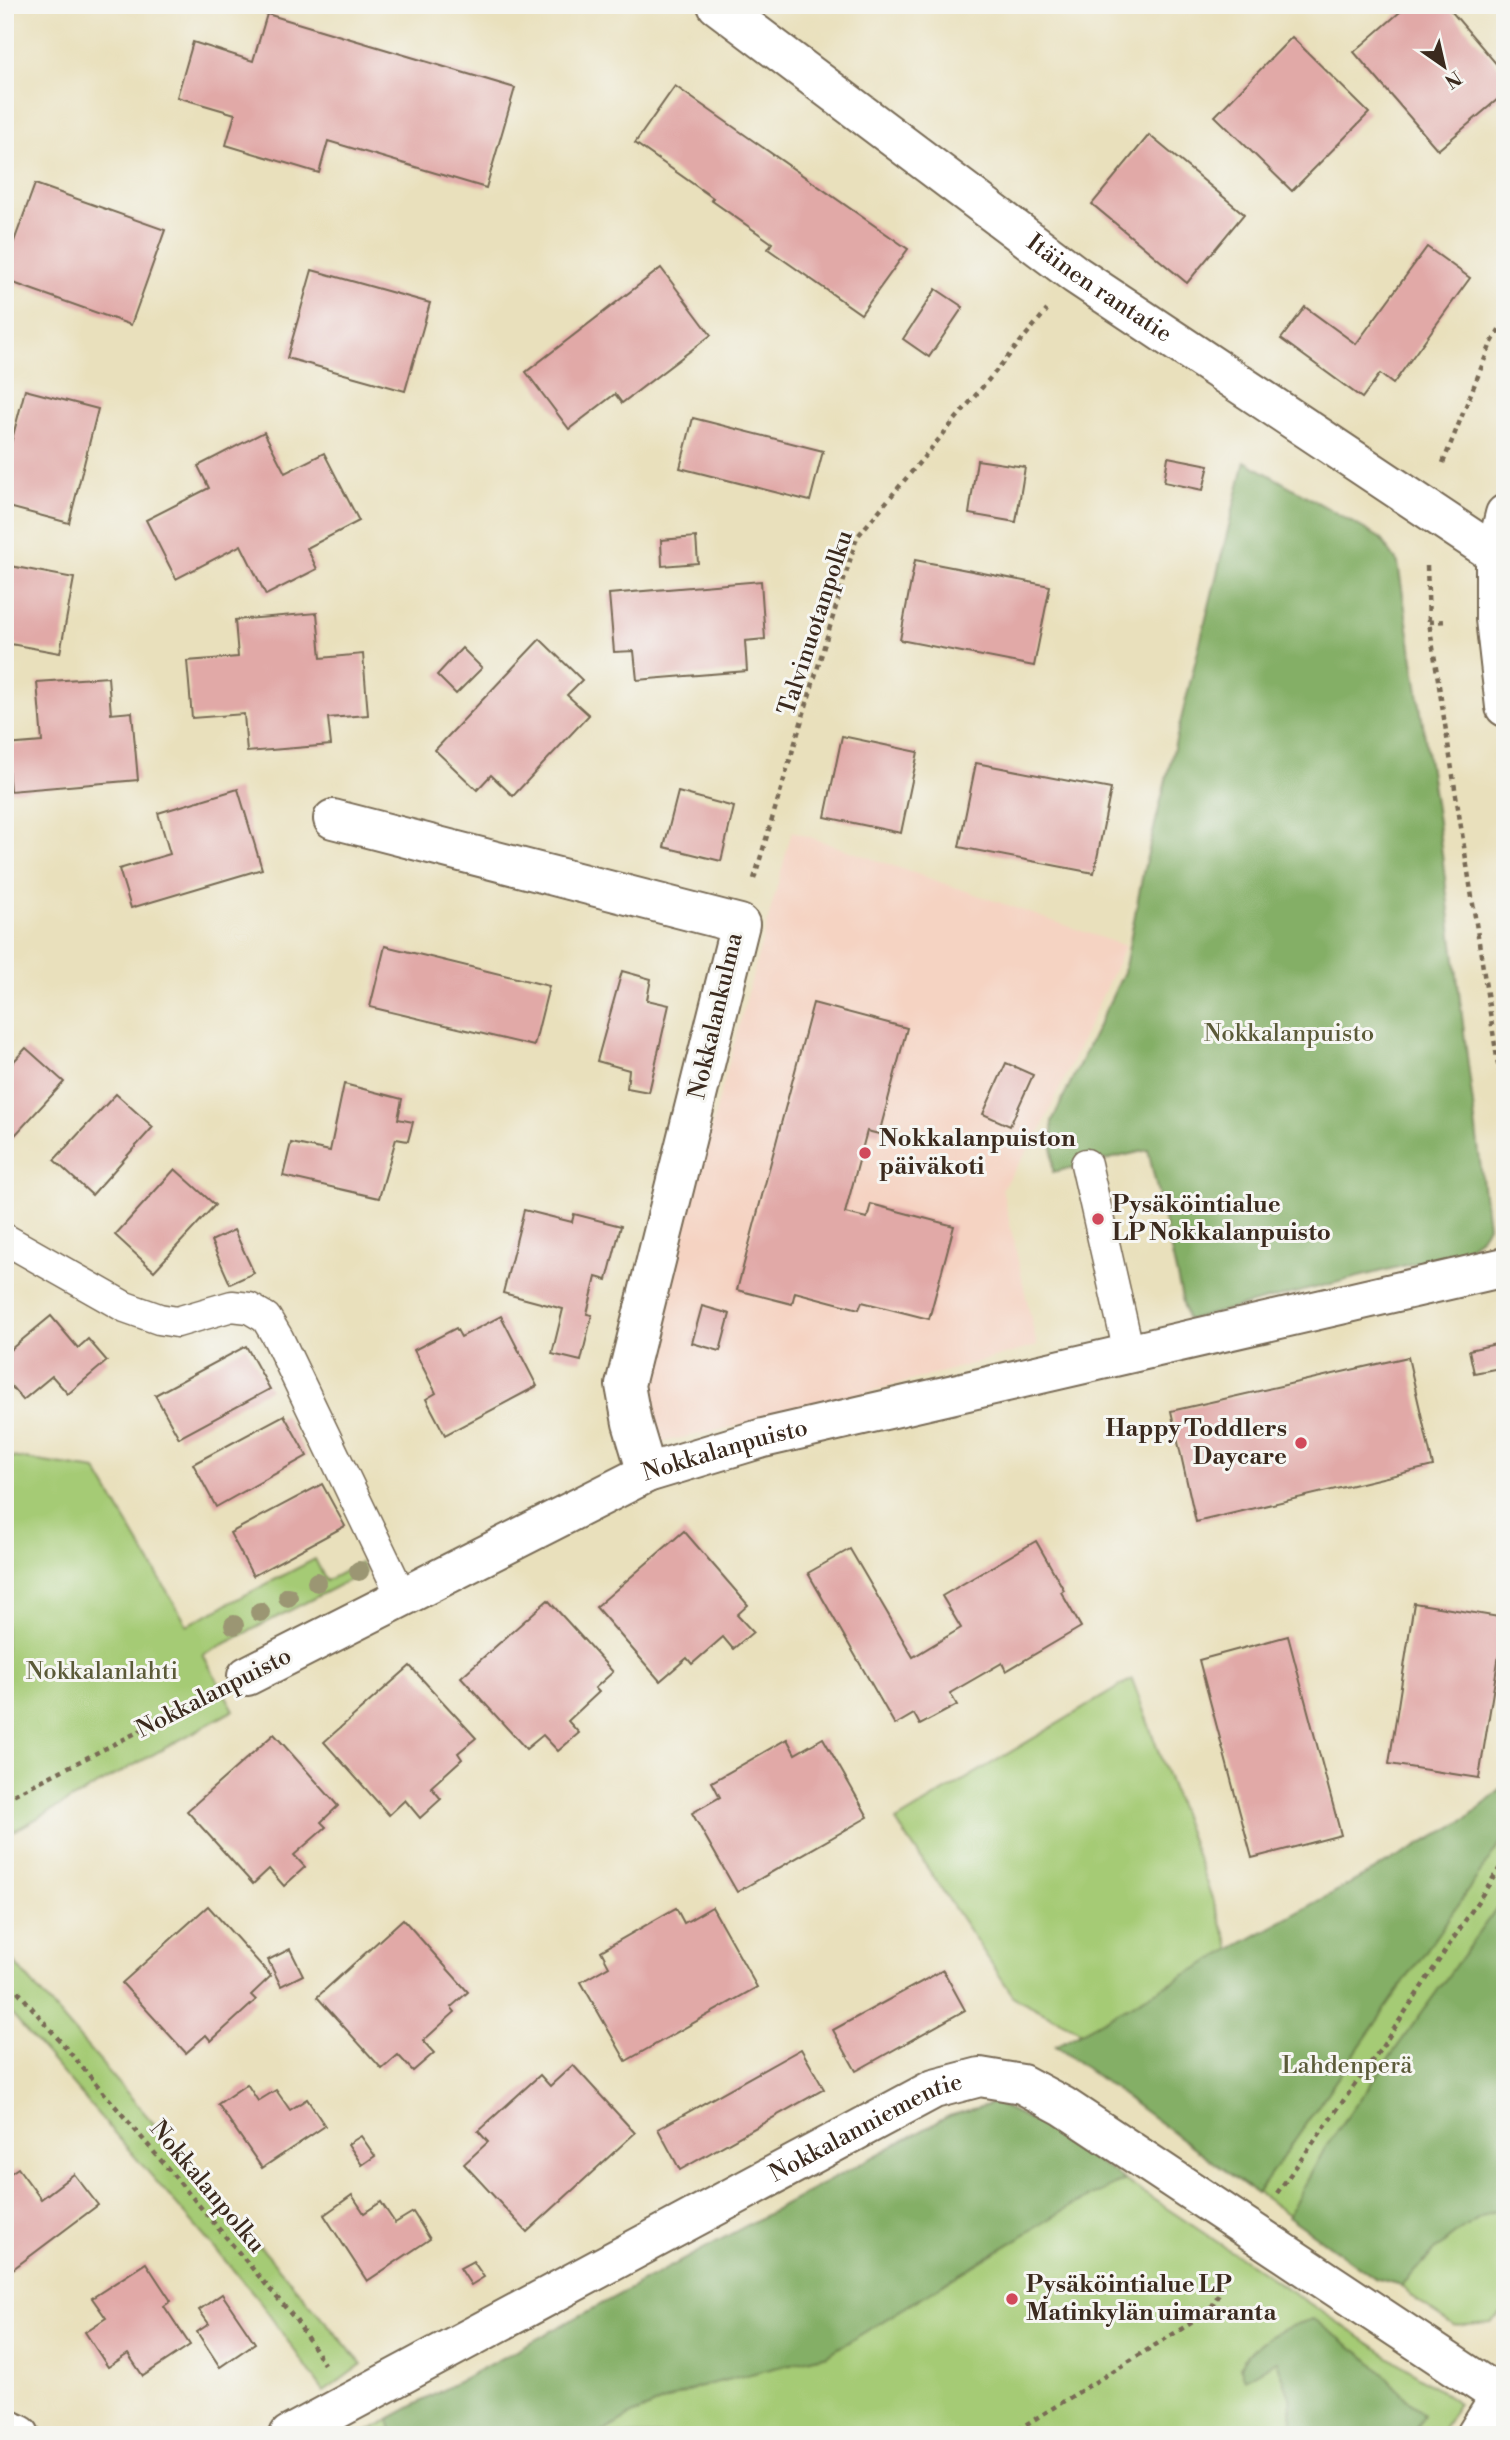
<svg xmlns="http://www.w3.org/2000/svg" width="1510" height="2440" viewBox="0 0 1510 2440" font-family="'Libre Bodoni',serif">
<rect width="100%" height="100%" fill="#f6f6f2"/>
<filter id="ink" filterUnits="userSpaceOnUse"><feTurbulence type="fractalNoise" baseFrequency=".0143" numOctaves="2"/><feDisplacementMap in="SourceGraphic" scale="14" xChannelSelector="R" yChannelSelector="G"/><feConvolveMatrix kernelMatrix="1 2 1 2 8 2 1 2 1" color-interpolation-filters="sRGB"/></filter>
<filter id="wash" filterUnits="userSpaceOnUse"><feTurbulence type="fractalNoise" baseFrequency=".00686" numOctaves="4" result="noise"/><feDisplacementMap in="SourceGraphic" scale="28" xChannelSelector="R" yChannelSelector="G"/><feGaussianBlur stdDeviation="1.57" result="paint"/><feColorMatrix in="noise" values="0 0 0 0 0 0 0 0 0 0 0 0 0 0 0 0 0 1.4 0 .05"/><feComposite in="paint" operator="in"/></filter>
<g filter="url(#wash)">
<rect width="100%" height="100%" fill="#e9e0bc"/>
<path fill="#f5d3c2" d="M 792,831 L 1125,946 L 1039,1134 L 1002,1188 L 1037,1346 L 772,1419 L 662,1442 L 649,1398 L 654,1338 Z"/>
<g fill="#a5cb75" stroke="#707a4a" stroke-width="2">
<path d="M 5,1456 L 96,1470 L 187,1625 L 315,1559 L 326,1581 L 360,1563 L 365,1572 L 203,1655 L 234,1710 L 5,1836 Z"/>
<path d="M 1132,1679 L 1231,1950 L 1467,1819 L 1505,1786 L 1505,2311 L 1491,2323 L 1454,2326 L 1422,2305 L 1401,2285 L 1375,2278 L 1056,2046 L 1082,2032 L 1014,1997 L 896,1821 Z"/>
<path d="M 5,1952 L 362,2364 L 324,2392 L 255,2295 L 5,2007 Z"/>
<path d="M 994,2103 L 1040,2124 L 1459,2403 L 1439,2435 L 361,2435 L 949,2116 Z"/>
</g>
<g fill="#84af66" stroke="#606c42" stroke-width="2">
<path d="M 1245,461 L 1380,538 L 1398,563 L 1438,822 L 1488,1226 L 1480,1238 L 1462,1251 L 1187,1320 L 1148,1150 L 1053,1172 L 1052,1121 L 1124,972 L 1143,873 Z"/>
<path d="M 1505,1786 L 1505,1837 L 1257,2194 L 1056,2046 L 1467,1819 Z"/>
<path d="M 1505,1896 L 1505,2207 C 1462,2221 1432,2253 1401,2285 L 1375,2278 L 1288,2216 L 1325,2148 Z"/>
<path d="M 994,2103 L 1040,2124 L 1125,2180 L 1071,2206 L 827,2355 L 698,2387 L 634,2414 L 598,2435 L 393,2435 L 389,2419 L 949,2116 Z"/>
<path d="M 1313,2319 L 1372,2362 L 1424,2415 L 1411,2435 L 1293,2435 L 1290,2397 L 1277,2361 L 1245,2379 L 1240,2366 C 1256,2338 1283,2328 1313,2319 Z"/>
</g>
<g id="blocks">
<g fill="#e1a9a7">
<path d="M 1408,5 L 1446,5 L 1505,74 L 1505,93 L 1438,150 L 1354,52 Z"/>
<path d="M 267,14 L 515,88 L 486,188 L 328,141 L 319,173 L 226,145 L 235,114 L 177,97 L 193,42 L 253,61 Z"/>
<path d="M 1292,37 L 1369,113 L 1292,191 L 1215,116 Z"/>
<path d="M 675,86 L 908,249 L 861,314 L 768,249 L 772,243 L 711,200 L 713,198 L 635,143 Z"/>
<path d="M 1149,135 L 1244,214 L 1187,283 L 1092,204 Z"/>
<path d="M 35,184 L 165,230 L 131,325 L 5,280 L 5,266 Z"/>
<path d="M 1427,247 L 1470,278 L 1393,384 L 1380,374 L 1362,398 L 1281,339 L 1305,307 L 1356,344 Z"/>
<path d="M 661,268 L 711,335 L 622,403 L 615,394 L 569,429 L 526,372 Z"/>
<path d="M 312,270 L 430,303 L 405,391 L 287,358 Z"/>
<path d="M 936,289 L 963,307 L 929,357 L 903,339 Z"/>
<path d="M 25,390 L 98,409 L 69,523 L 5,506 L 5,466 Z"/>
<path d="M 693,418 L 823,451 L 810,501 L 680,468 Z"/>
<path d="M 264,432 L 285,473 L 324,453 L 359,521 L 307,548 L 317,569 L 266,595 L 241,545 L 176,579 L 146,520 L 209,488 L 198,466 Z"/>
<path d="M 1168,457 L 1209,465 L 1203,490 L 1164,482 Z"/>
<path d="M 977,460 L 1025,467 L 1016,522 L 969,514 Z"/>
<path d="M 696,537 L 698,563 L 662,566 L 661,540 Z"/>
<path d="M 915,560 L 1050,586 L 1034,666 L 900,640 Z"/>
<path d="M 5,565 L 74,578 L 60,653 L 5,643 Z"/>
<path d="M 761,581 L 765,639 L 745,641 L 747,671 L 637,680 L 634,651 L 614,652 L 609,594 Z"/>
<path d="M 317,613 L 321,658 L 363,654 L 368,715 L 328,718 L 331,745 L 247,752 L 244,714 L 192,718 L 187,661 L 238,657 L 235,620 Z"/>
<path d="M 540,639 L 582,680 L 567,695 L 589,715 L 513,796 L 491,775 L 477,790 L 435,750 Z"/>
<path d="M 462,648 L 482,668 L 456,694 L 437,675 Z"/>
<path d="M 108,677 L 111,714 L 132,712 L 138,780 L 10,791 L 6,745 L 42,742 L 37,682 Z"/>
<path d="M 842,736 L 918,752 L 901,833 L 825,817 Z"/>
<path d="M 976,763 L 1111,789 L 1094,873 L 959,847 Z"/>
<path d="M 238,789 L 262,869 L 131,908 L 119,869 L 170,854 L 158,813 Z"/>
<path d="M 678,792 L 734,807 L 721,861 L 664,847 Z"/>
<path d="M 385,946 L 549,986 L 534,1046 L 370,1007 Z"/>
<path d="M 622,971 L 651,979 L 647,1000 L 669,1005 L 649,1092 L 627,1088 L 629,1070 L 597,1061 Z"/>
<path d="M 813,1003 L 907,1028 L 879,1134 L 867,1131 L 845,1213 L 867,1218 L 871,1204 L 954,1226 L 929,1319 L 862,1302 L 859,1309 L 795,1292 L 792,1304 L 737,1290 Z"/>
<path d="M 26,1048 L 64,1082 L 5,1146 L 5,1071 Z"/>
<path d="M 1006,1063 L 1033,1075 L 1010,1126 L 983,1114 Z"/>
<path d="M 344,1084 L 402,1099 L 398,1119 L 413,1122 L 408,1141 L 396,1139 L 379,1198 L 283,1176 L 291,1143 L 330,1151 Z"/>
<path d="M 116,1094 L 153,1127 L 92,1195 L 54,1160 Z"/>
<path d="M 175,1169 L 215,1205 L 154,1271 L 115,1235 Z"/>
<path d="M 524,1210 L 572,1222 L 574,1214 L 621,1226 L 607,1280 L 596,1277 L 587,1314 L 592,1315 L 581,1361 L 552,1354 L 563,1309 L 503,1293 Z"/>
<path d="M 234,1230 L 254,1273 L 230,1284 L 211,1241 Z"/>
<path d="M 702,1306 L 730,1314 L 720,1351 L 692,1343 Z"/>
<path d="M 51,1316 L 78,1348 L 88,1339 L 107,1361 L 68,1394 L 52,1376 L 23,1400 L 5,1379 L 5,1354 Z"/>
<path d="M 501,1316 L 537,1386 L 445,1435 L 426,1399 L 436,1393 L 414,1350 L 456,1328 L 461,1337 Z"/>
<path d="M 1505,1342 L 1505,1367 L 1474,1373 L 1469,1350 Z"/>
<path d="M 246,1346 L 270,1389 L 179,1438 L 155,1395 Z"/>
<path d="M 1408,1357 L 1433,1466 L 1196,1522 L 1171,1411 Z"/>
<path d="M 284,1415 L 307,1456 L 216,1507 L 193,1464 Z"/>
<path d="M 322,1484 L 345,1526 L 253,1576 L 230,1533 Z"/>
<path d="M 684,1531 L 748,1605 L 737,1615 L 753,1632 L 733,1649 L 723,1637 L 692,1664 L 687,1658 L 660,1681 L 596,1607 Z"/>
<path d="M 1036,1541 L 1064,1590 L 1061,1592 L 1081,1627 L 1006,1671 L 1002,1663 L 950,1693 L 957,1705 L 920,1725 L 914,1714 L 895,1725 L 808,1573 L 850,1549 L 913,1657 L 961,1628 L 942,1596 Z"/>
<path d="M 548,1600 L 613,1672 L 595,1688 L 599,1692 L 568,1721 L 579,1733 L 558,1751 L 543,1735 L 526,1749 L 461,1677 Z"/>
<path d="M 1414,1603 L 1505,1618 L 1479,1778 L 1389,1764 Z"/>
<path d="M 1288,1636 L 1341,1835 L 1252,1858 L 1199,1660 Z"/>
<path d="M 410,1666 L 476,1738 L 458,1753 L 462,1759 L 431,1787 L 441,1799 L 420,1818 L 405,1800 L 389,1815 L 324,1742 Z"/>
<path d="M 274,1734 L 338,1806 L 321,1822 L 326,1827 L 294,1855 L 305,1867 L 284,1886 L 269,1869 L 253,1884 L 187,1811 Z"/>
<path d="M 823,1738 L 868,1817 L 737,1892 L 692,1813 L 720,1797 L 712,1782 L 787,1739 L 795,1754 Z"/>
<path d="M 208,1906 L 271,1976 L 251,1995 L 256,2000 L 211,2041 L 206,2035 L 186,2053 L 122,1983 Z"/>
<path d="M 712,1907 L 757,1987 L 626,2061 L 581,1982 L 609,1966 L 601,1951 L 676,1908 L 684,1923 Z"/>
<path d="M 403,1919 L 468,1992 L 451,2007 L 455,2012 L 423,2041 L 434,2053 L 413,2071 L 398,2055 L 382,2069 L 317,1997 Z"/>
<path d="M 290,1949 L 303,1975 L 281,1986 L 268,1960 Z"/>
<path d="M 943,1970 L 965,2010 L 856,2071 L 833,2030 Z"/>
<path d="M 801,2049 L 824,2089 L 680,2170 L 658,2129 Z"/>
<path d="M 573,2065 L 635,2133 L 527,2232 L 464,2164 L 488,2142 L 478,2131 L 540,2075 L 550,2086 Z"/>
<path d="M 247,2084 L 258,2101 L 276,2090 L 290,2110 L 307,2099 L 325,2126 L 262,2168 L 218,2104 Z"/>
<path d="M 361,2136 L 375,2156 L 362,2165 L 348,2144 Z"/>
<path d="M 18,2168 L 41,2199 L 74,2174 L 98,2205 L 5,2275 L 5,2177 Z"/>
<path d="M 352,2195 L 364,2213 L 381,2202 L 395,2223 L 413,2212 L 430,2239 L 367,2281 L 324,2215 Z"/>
<path d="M 473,2261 L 484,2277 L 471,2285 L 460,2268 Z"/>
<path d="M 146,2263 L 171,2301 L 164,2306 L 190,2345 L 143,2376 L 128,2354 L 108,2367 L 85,2332 L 106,2318 L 92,2298 Z"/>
<path d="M 222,2294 L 255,2343 L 220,2367 L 197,2332 L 209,2324 L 199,2310 Z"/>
</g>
</g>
</g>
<g filter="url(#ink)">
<use href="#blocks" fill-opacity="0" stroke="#786a55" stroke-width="2"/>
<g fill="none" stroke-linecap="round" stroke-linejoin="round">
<g stroke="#786a55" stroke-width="33">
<g id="lane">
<path d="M 1086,1164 L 1129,1353"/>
<path d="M 5,1239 L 125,1307 L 159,1319 L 177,1322 L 232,1306 L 249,1308 L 266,1318 L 278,1338 L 402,1597"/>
</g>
</g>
<g stroke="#786a55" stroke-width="42">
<g id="street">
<path id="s1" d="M 717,5 L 1076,275 L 1495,554"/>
<path d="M 333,819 L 740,924 L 625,1385 L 632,1423 L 647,1473"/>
<path id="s2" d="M 247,1676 L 647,1473 L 763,1438 L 1505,1267"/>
<path d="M 5,2428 L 20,2435"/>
<path id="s3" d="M 289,2435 L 934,2089 L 980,2077 L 1022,2084 L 1063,2106 L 1500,2396"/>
</g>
</g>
<g stroke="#786a55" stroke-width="42">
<g id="secondary">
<path d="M 1505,514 L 1495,554 L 1495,619 L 1505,707"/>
<path d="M 1476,2435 L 1505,2389"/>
</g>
</g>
<g stroke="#786a55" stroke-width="4.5" stroke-dasharray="5 5" stroke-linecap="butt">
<path d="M 1443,463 L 1490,346 L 1505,319"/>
<path d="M 1427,566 L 1429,622 L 1505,1109"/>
<path d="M 1429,622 L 1448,621"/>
<path d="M 754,879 L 857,537 L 1047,310"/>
<path d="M 5,1799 L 207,1697"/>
<path d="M 5,1976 L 296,2320 L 324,2364"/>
<path d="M 1277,2193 L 1382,2047 L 1505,1860"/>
<path d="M 1009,2435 L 1209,2312 L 1230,2273"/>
</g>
<use href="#lane" stroke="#fff" stroke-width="30"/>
<use href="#street" stroke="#fff" stroke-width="38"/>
<use href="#secondary" stroke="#fff" stroke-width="38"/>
</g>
<g fill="#9b9673">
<circle cx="359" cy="1571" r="10"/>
<circle cx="317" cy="1582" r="10"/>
<circle cx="288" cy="1597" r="10"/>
<circle cx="260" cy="1612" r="10"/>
<circle cx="234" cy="1625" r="10"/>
</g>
</g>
<g fill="#d1495b" stroke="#f6f6f2" stroke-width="2.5">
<circle cx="865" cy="1153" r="7"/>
<circle cx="1098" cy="1219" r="7"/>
<circle cx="1301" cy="1443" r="7"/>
<circle cx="1012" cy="2299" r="7"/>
</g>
<g text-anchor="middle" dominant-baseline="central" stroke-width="6" stroke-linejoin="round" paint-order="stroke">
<g font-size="24" fill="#3b2a1e" stroke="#f6f6f2">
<text stroke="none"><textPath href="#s1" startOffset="476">Itäinen rantatie</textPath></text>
<text transform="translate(816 623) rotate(-72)">Talvinuotanpolku</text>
<text transform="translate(716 1016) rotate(-77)">Nokkalankulma</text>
<text stroke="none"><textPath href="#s2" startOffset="530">Nokkalanpuisto</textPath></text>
<text transform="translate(214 1693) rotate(-27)">Nokkalanpuisto</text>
<text stroke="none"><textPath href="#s3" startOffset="654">Nokkalanniementie</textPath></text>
<text transform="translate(207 2187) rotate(50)">Nokkalanpolku</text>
</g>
<g font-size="24" fill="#5b5a38" stroke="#f6f6f2">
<text x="1289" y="1034">Nokkalanpuisto</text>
<text x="102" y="1672">Nokkalanlahti</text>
<text x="1347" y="2066">Lahdenperä</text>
</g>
<g font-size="24" font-weight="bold" fill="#3b2a1e" stroke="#f6f6f2" text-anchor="start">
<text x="879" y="1139">Nokkalanpuiston<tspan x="879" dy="28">päiväkoti</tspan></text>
<text x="1112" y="1205">Pysäköintialue<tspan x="1112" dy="28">LP Nokkalanpuisto</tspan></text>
<text x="1287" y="1429" text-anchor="end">Happy Toddlers<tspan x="1287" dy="28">Daycare</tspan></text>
<text x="1026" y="2285">Pysäköintialue LP<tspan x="1026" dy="28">Matinkylän uimaranta</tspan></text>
</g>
</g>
<rect width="1510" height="2440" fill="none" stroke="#f6f6f2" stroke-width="28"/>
<g transform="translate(1444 66) rotate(146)" stroke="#f6f6f2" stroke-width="5" paint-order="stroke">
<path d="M0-5L12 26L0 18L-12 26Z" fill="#3b2a1e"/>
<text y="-10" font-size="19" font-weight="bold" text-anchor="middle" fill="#3b2a1e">N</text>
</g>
</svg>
